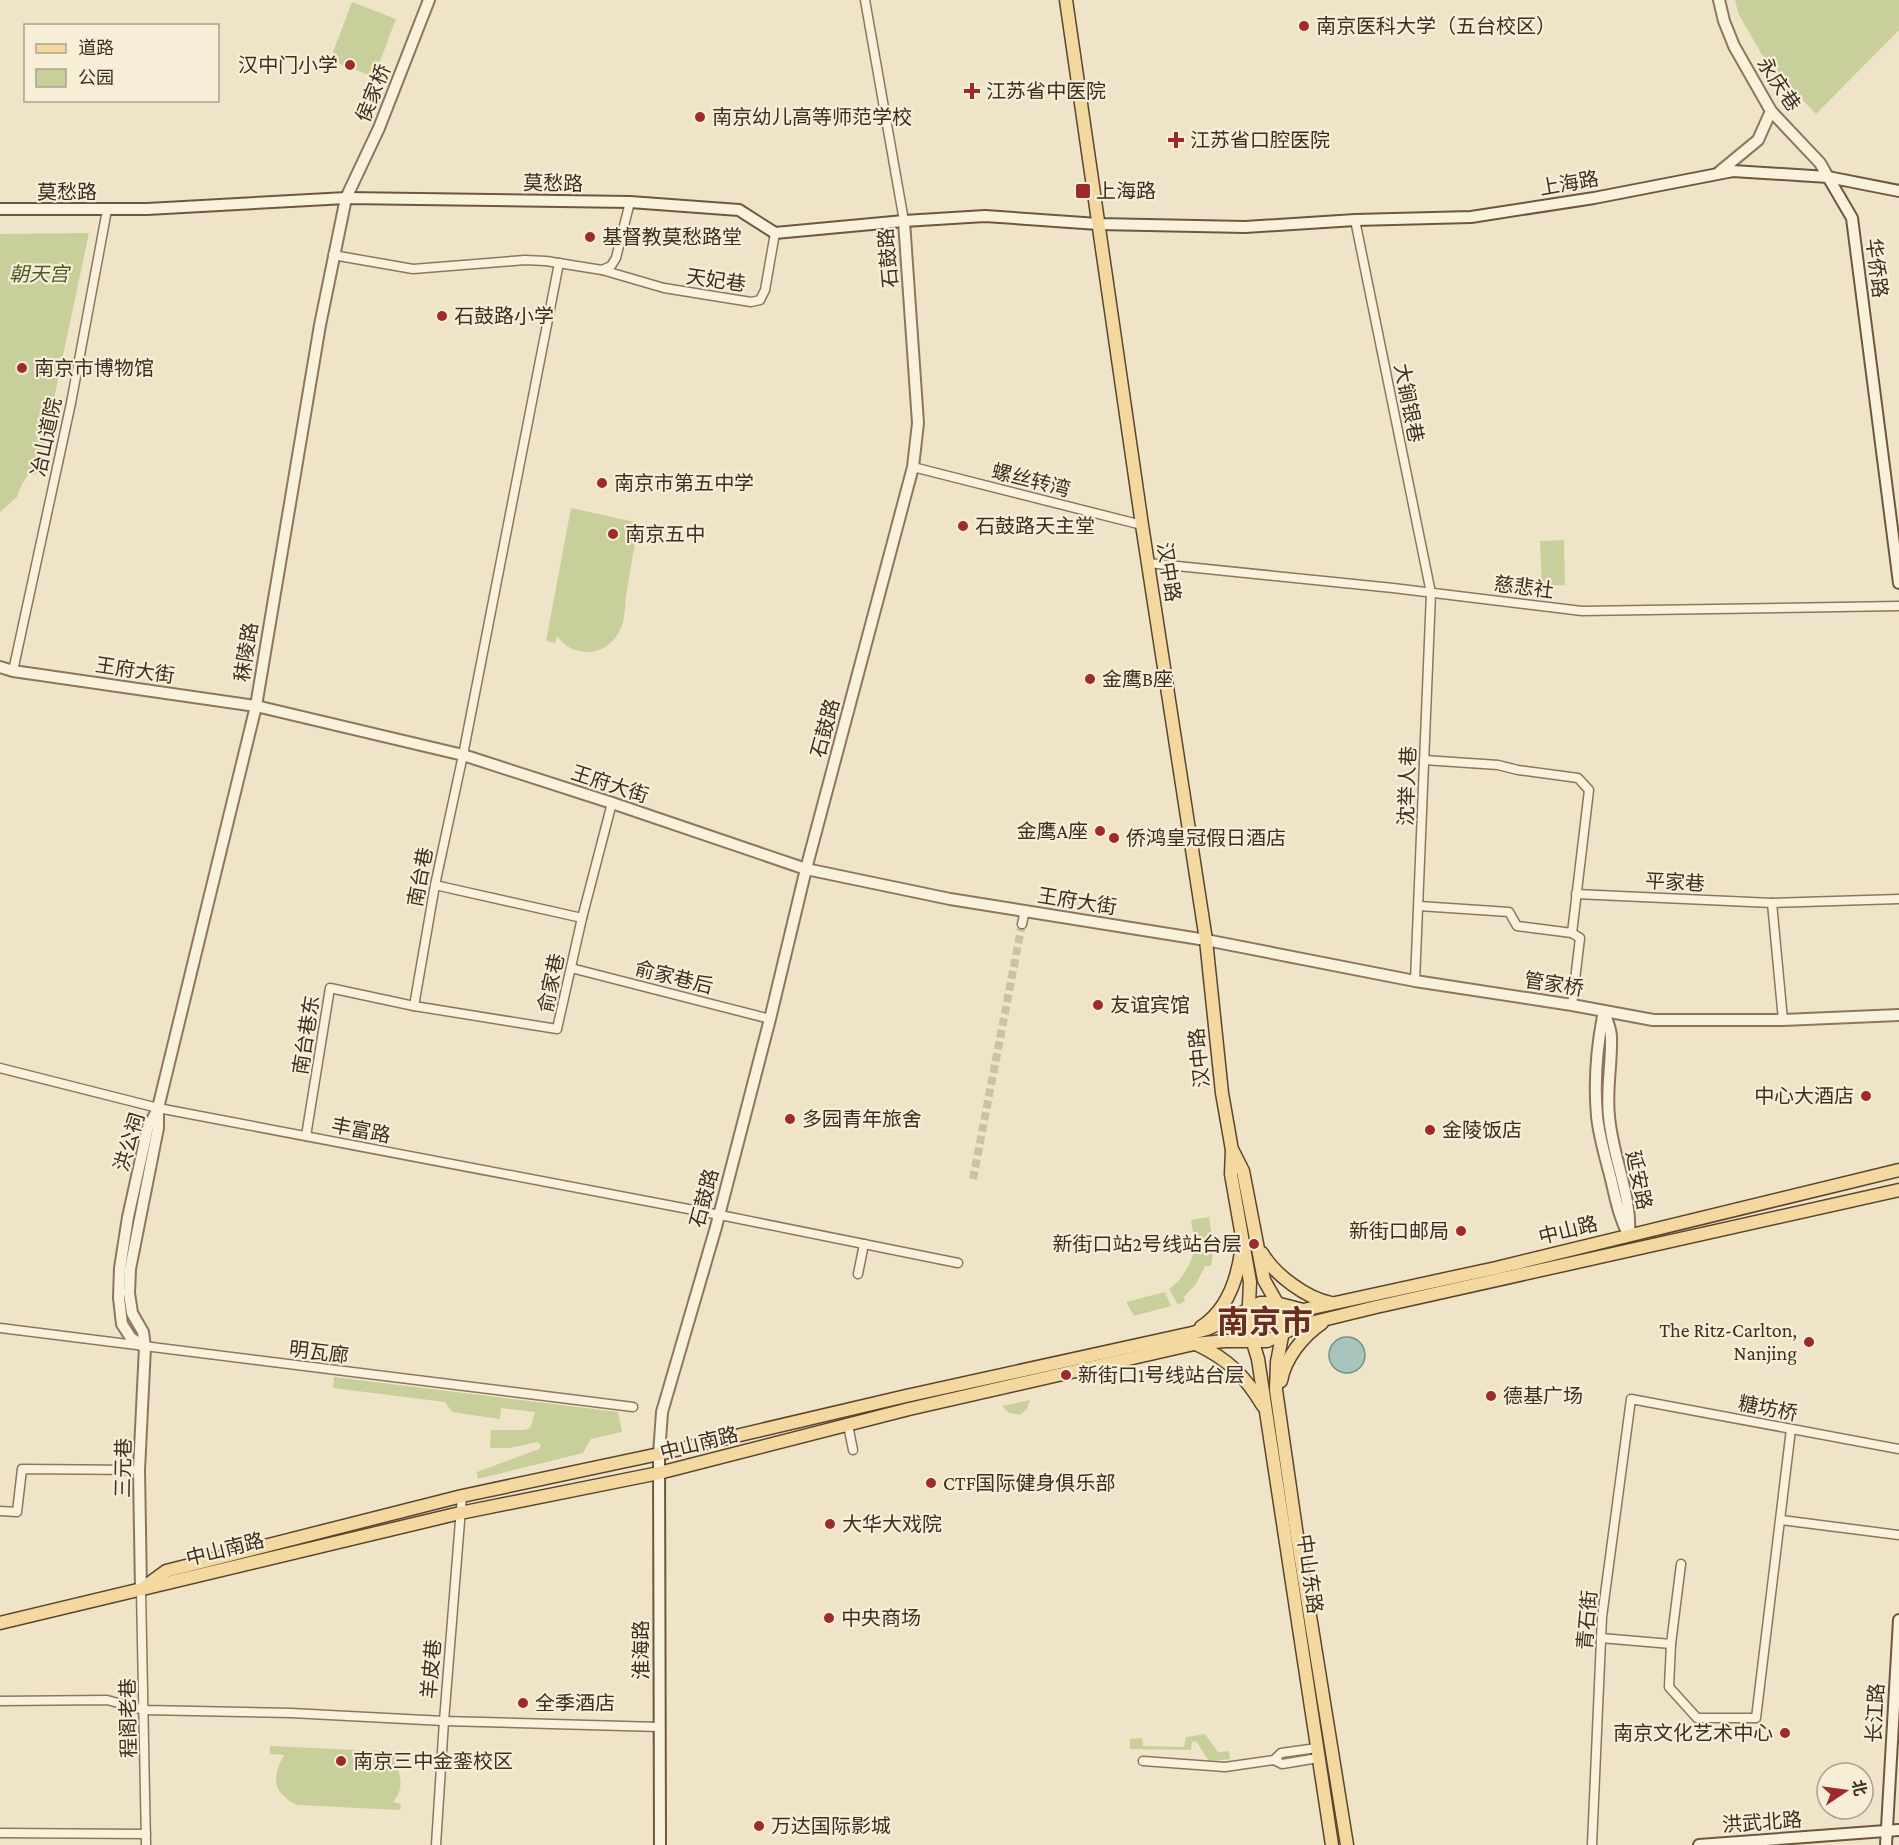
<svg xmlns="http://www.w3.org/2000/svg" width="1899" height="1845" viewBox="0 0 1899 1845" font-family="'Crimson Pro','Noto Sans SC',serif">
<rect width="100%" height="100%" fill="#f0e4c8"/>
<g fill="#c9cf9b">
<path d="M 1735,0 L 1899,0 L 1899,30 L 1816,114 L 1766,62 L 1738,13 Z"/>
<path d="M 352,2 L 396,19 L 374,77 L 330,60 Z"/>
<path d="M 89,233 L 38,474 L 28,475 L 22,484 L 17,497 L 0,512 L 0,234 Z"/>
<path d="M 571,508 L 639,523 C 634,547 630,572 626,596 C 625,606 625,619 621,628 C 616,641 602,652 589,652 C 575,652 565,647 557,636 L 555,643 L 546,641 Z"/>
<path d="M 1564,540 L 1565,585 L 1542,586 L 1540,541 Z"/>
<path d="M 1209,1217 L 1213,1244 L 1195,1243 L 1191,1220 Z"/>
<path d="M 1194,1252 L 1213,1252 L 1211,1266 L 1205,1266 L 1196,1284 L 1184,1297 L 1185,1301 L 1178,1305 L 1169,1289 C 1182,1280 1189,1267 1194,1252 Z"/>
<path d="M 1165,1292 L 1171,1306 L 1134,1316 L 1126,1302 Z"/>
<path d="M 334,1377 L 618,1412 L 622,1432 L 591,1439 L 583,1453 L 478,1479 L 477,1472 L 539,1449 L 541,1446 L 538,1442 L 510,1448 L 490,1448 L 491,1430 L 525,1430 L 530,1428 L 535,1412 L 501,1408 L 500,1419 L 452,1412 L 445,1402 L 333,1388 Z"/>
<path d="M 1030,1400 L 1027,1409 L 1020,1415 L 1009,1413 L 1002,1406 Z"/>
<path d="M 1205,1734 L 1218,1752 L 1229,1751 L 1230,1759 L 1209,1761 L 1196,1741 L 1192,1742 L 1191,1750 L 1130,1749 L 1130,1739 L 1142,1738 L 1143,1746 L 1184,1747 L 1186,1737 Z"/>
<path d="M 270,1746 L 402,1752 L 402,1760 L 393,1760 C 402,1773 404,1791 393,1802 L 401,1804 L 400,1810 L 297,1805 C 273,1794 271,1777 284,1755 L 270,1754 Z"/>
</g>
<circle fill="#a9c4bc" stroke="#6f938a" stroke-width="1.5" cx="1347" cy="1355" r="18"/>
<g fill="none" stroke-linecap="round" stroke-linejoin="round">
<path stroke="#ccc0a6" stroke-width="8" stroke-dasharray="8 4" stroke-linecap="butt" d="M 973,1179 L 1022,924"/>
<g stroke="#8d765c" stroke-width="11">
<g id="minor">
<path d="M 865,0 L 904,221"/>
<path d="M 1355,220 L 1431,593 L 1415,981"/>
<path d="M 333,255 L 413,269 L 525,260 L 546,261 L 602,270 L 611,266 L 616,258 L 630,202"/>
<path d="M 602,270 L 664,288 L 751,302 L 760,300 L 765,290 L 775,233"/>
<path d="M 913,467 L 1142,525"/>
<path d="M 1148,563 L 1393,588 L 1582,611 L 1899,606"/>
<path d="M 13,671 L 71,403 L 107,210"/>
<path d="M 1424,760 L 1498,765 L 1518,770 L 1578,778 L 1589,790 L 1572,933 L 1580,938 L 1572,1005"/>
<path d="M 435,885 L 582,918"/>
<path d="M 1576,894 L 1772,903"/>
<path d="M 1419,906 L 1509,912 L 1517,926 L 1572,933"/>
<path d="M 1022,924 L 1025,910"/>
<path d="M 571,968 L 770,1019"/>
<path d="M 414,1006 L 435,885 L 463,755 L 559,263"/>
<path d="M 1783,1020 L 1772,903 L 1899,899"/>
<path d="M 0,1068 L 158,1108 L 725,1216 L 958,1263"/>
<path d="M 306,1136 L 330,988 L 414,1006 L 557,1029 L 582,918 L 612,803"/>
<path d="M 858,1274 L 864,1244"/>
<path d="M 0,1328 L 633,1407"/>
<path d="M 848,1425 L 853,1450"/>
<path d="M 0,1511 L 17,1512 L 22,1469 L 139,1470"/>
<path d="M 1781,1520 L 1899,1535"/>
<path d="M 1681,1564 L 1671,1644 L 1669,1687 L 1697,1718 L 1756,1718 L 1791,1429"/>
<path d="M 141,1590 L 146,1845"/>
<path d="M 1601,1638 L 1671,1644"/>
<path d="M 0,1701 L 107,1700 L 144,1710 L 291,1713 L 444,1721 L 659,1727"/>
<path d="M 1274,1760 L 1281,1753 L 1317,1748"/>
<path d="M 1143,1761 L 1225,1767 L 1274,1760 L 1282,1764 L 1318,1758"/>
<path d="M 0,1833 L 146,1834"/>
<path d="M 436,1845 L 444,1721 L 462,1496"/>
<path d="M 1592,1845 L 1602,1617 L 1631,1399 L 1899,1449"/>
</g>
</g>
<g stroke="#8d765c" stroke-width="14">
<g id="tertiary">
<path d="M 1719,0 L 1724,21 L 1734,46 L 1771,111 L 1820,163 L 1828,177"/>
<path d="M 1718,173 L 1758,140 L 1771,111"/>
<path d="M 0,667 L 13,671 L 256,706 L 463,755 L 612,803 L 806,869 L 950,899 L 1206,940 L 1415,981 L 1572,1005 L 1653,1020 L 1783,1020 L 1899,1015"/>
<path d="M 1604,1011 C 1597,1045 1594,1082 1597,1116 C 1599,1137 1606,1159 1611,1179 C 1616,1200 1619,1217 1629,1236"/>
<path d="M 1605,1014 C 1607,1021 1611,1029 1611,1037 C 1612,1063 1606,1089 1609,1116 C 1612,1156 1632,1195 1629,1235"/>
<path d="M 145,1347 L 131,1338 L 122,1324 L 119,1298 L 120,1268 L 128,1217 L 148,1127 L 157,1111"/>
<path d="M 659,1454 L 662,1412 L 716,1227 L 770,1019 L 806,869 L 913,467 L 918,423 L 904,221"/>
<path d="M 141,1590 L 139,1470 L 145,1347 L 143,1332 L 132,1313 L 129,1293 L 130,1269 L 158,1128 L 158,1108 L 256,706 L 320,325 L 346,198 L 379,128 L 429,0"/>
</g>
</g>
<g stroke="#6f573f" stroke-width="14">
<g id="secondary">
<path d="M 1828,177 L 1852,218 L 1899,583"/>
<path d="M 0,209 L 147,209 L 346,198 L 630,202 L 739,210 L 775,233 L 904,221 L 985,216 L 1098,224 L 1245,227 L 1355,220 L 1471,217 L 1594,198 L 1733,171 L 1828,177 L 1899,191"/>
<path d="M 659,1454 L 660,1845"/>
<path d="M 1699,1845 L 1899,1830"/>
<path d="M 1886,1845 L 1899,1620"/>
</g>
</g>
<g stroke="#5b4430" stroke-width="15">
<g id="primary">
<path d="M 1066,0 L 1142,525 L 1206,940 L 1222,1093 L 1232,1150 L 1231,1174 L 1250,1282 L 1248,1326 L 1258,1359 L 1332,1845"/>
<path d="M 1233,1151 L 1243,1171 L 1264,1280 L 1281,1310 L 1284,1326 L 1277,1362 L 1276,1390 L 1296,1529 L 1347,1845"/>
<path d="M 1262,1253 C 1275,1275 1306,1298 1331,1303"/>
<path d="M 1201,1327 C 1226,1311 1237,1280 1241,1252"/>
<path d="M 1196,1344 C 1228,1359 1245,1376 1263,1406"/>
<path d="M 1281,1381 C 1285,1358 1303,1336 1322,1323"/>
<path d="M 147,1585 L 166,1571 L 462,1496 L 659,1454 L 906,1396 L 1192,1333 L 1207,1329 L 1234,1317 L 1260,1303 L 1276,1303 L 1303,1310 L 1496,1268 L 1899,1170"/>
<path d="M 0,1623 L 460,1513 L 659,1473 L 909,1409 L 1194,1344 L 1225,1341 L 1267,1341 L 1298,1326 L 1376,1307 L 1899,1190"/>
</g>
</g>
<use href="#minor" stroke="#faf1dc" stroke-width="8"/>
<use href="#tertiary" stroke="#faf1dc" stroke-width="10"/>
<use href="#secondary" stroke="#faf1dc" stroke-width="10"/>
<use href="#primary" stroke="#f3d9a0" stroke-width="12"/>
</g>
<g fill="#9e2a2b" stroke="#f7eed8" stroke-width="2">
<circle cx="1304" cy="26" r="6"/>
<circle cx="350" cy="65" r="6"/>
<path d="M969 82h6v6h6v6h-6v6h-6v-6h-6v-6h6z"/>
<circle cx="700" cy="117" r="6"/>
<path d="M1173 131h6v6h6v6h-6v6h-6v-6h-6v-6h6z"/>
<rect x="1075" y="183" width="16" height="16" rx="3"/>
<circle cx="590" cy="237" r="6"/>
<circle cx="442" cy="316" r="6"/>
<circle cx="22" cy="368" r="6"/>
<circle cx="602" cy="483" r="6"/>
<circle cx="963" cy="526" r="6"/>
<circle cx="613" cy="534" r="6"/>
<circle cx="1090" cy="679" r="6"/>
<circle cx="1100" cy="831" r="6"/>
<circle cx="1114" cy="838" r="6"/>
<circle cx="1098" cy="1005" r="6"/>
<circle cx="1866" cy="1096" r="6"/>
<circle cx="790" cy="1119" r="6"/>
<circle cx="1430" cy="1130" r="6"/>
<circle cx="1461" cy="1231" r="6"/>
<circle cx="1254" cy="1244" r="6"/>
<circle cx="1809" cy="1342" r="6"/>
<circle cx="1066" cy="1375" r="6"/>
<circle cx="1491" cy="1396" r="6"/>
<circle cx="931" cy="1483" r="6"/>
<circle cx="830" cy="1524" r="6"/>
<circle cx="829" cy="1618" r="6"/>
<circle cx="523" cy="1703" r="6"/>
<circle cx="1785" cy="1733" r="6"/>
<circle cx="341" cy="1761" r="6"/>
<circle cx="759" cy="1826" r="6"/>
</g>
<g text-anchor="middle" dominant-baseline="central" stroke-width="4.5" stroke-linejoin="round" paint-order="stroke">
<g font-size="20" fill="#3d2e20" stroke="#f7eed8" text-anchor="start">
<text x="1316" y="26">南京医科大学（五台校区）</text>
<text x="338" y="65" text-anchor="end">汉中门小学</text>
<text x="986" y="91">江苏省中医院</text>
<text x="712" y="117">南京幼儿高等师范学校</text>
<text x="1190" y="140">江苏省口腔医院</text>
<text x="1096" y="191">上海路</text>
<text x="602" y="237">基督教莫愁路堂</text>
<text x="454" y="316">石鼓路小学</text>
<text x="34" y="368">南京市博物馆</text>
<text x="614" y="483">南京市第五中学</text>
<text x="975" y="526">石鼓路天主堂</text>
<text x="625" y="534">南京五中</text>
<text x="1102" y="679">金鹰B座</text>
<text x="1088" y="831" text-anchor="end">金鹰A座</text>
<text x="1126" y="838">侨鸿皇冠假日酒店</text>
<text x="1110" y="1005">友谊宾馆</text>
<text x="1854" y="1096" text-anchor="end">中心大酒店</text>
<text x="802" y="1119">多园青年旅舍</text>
<text x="1442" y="1130">金陵饭店</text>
<text x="1449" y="1231" text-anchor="end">新街口邮局</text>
<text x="1242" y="1244" text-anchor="end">新街口站2号线站台层</text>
<text x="1797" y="1330" text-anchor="end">The Ritz-Carlton,<tspan x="1797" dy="23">Nanjing</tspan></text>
<text x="1078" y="1375">新街口1号线站台层</text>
<text x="1503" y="1396">德基广场</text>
<text x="943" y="1483">CTF国际健身俱乐部</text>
<text x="842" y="1524">大华大戏院</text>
<text x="841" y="1618">中央商场</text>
<text x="535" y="1703">全季酒店</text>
<text x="1773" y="1733" text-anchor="end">南京文化艺术中心</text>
<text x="353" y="1761">南京三中金銮校区</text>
<text x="771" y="1826">万达国际影城</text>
</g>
<g font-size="20" fill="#3d2e20" stroke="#f7eed8">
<text transform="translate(1779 84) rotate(56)">永庆巷</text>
<text transform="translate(373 93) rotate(-68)">侯家桥</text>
<text transform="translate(553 183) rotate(1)">莫愁路</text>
<text transform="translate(1569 183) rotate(-10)">上海路</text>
<text x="67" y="192">莫愁路</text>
<text transform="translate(888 258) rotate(-95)">石鼓路</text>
<text transform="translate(1877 268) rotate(83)">华侨路</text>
<text transform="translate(716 280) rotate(8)">天妃巷</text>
<text transform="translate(1409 403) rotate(79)">大锏银巷</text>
<text transform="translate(46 437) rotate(-78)">冶山道院</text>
<text transform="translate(1031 480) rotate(14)">螺丝转湾</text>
<text transform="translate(1169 572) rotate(81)">汉中路</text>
<text transform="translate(1524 587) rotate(7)">慈悲社</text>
<text transform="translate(246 652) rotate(-81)">秣陵路</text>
<text transform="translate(135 670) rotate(8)">王府大街</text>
<text transform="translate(825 728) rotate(-75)">石鼓路</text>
<text transform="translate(610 784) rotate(18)">王府大街</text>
<text transform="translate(1407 786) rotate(-88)">沈举人巷</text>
<text transform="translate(420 877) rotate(-79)">南台巷</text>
<text transform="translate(1675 882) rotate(3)">平家巷</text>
<text transform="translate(1077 901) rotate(9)">王府大街</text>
<text transform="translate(674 977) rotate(14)">俞家巷后</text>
<text transform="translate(551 983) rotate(-78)">俞家巷</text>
<text transform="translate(1554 984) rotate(9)">管家桥</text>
<text transform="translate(306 1035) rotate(-81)">南台巷东</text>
<text transform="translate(1199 1058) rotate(-96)">汉中路</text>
<text transform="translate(361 1130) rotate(11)">丰富路</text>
<text transform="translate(129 1142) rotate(-73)">洪公祠</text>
<text transform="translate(1639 1180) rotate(78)">延安路</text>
<text transform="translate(704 1198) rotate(-75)">石鼓路</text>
<text transform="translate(1568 1230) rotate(-14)">中山路</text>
<text transform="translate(319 1352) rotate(7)">明瓦廊</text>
<text transform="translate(1768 1408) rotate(11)">糖坊桥</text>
<text transform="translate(699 1443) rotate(-14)">中山南路</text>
<text transform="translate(123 1468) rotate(-89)">三元巷</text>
<text transform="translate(225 1549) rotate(-14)">中山南路</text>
<text transform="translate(1310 1574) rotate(82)">中山东路</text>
<text transform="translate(1587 1620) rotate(-85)">青石街</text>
<text transform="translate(641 1650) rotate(-90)">淮海路</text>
<text transform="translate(431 1669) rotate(-85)">羊皮巷</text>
<text transform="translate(1875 1713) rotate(-87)">长江路</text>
<text transform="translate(128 1718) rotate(-91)">程阁老巷</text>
<text transform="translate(1762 1822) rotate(-4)">洪武北路</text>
</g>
<g font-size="20" font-style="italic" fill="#4d5a26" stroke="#f7eed8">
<text x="39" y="274">朝天宫</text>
</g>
<g font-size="32" font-weight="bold" fill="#6b2e1e" stroke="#f7eed8">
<text x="1265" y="1322">南京市</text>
</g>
</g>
<rect x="24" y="24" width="195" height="78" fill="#f7eed8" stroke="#ada18e" stroke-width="1.5"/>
<rect x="36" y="44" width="30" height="9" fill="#f3d9a0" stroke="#ada18e" stroke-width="1.5"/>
<text x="78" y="54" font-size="18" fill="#3d2e20">道路</text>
<rect x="36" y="69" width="30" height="18" fill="#c9cf9b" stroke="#ada18e" stroke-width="1.5"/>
<text x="78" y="84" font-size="18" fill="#3d2e20">公园</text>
<g transform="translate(1845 1791) rotate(77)"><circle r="28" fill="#f7eed8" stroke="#ada18e" stroke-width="1.5"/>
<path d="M0-4.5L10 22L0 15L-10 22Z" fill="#9e2a2b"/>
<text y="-9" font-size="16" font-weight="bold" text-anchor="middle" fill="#3d2e20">北</text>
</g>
</svg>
